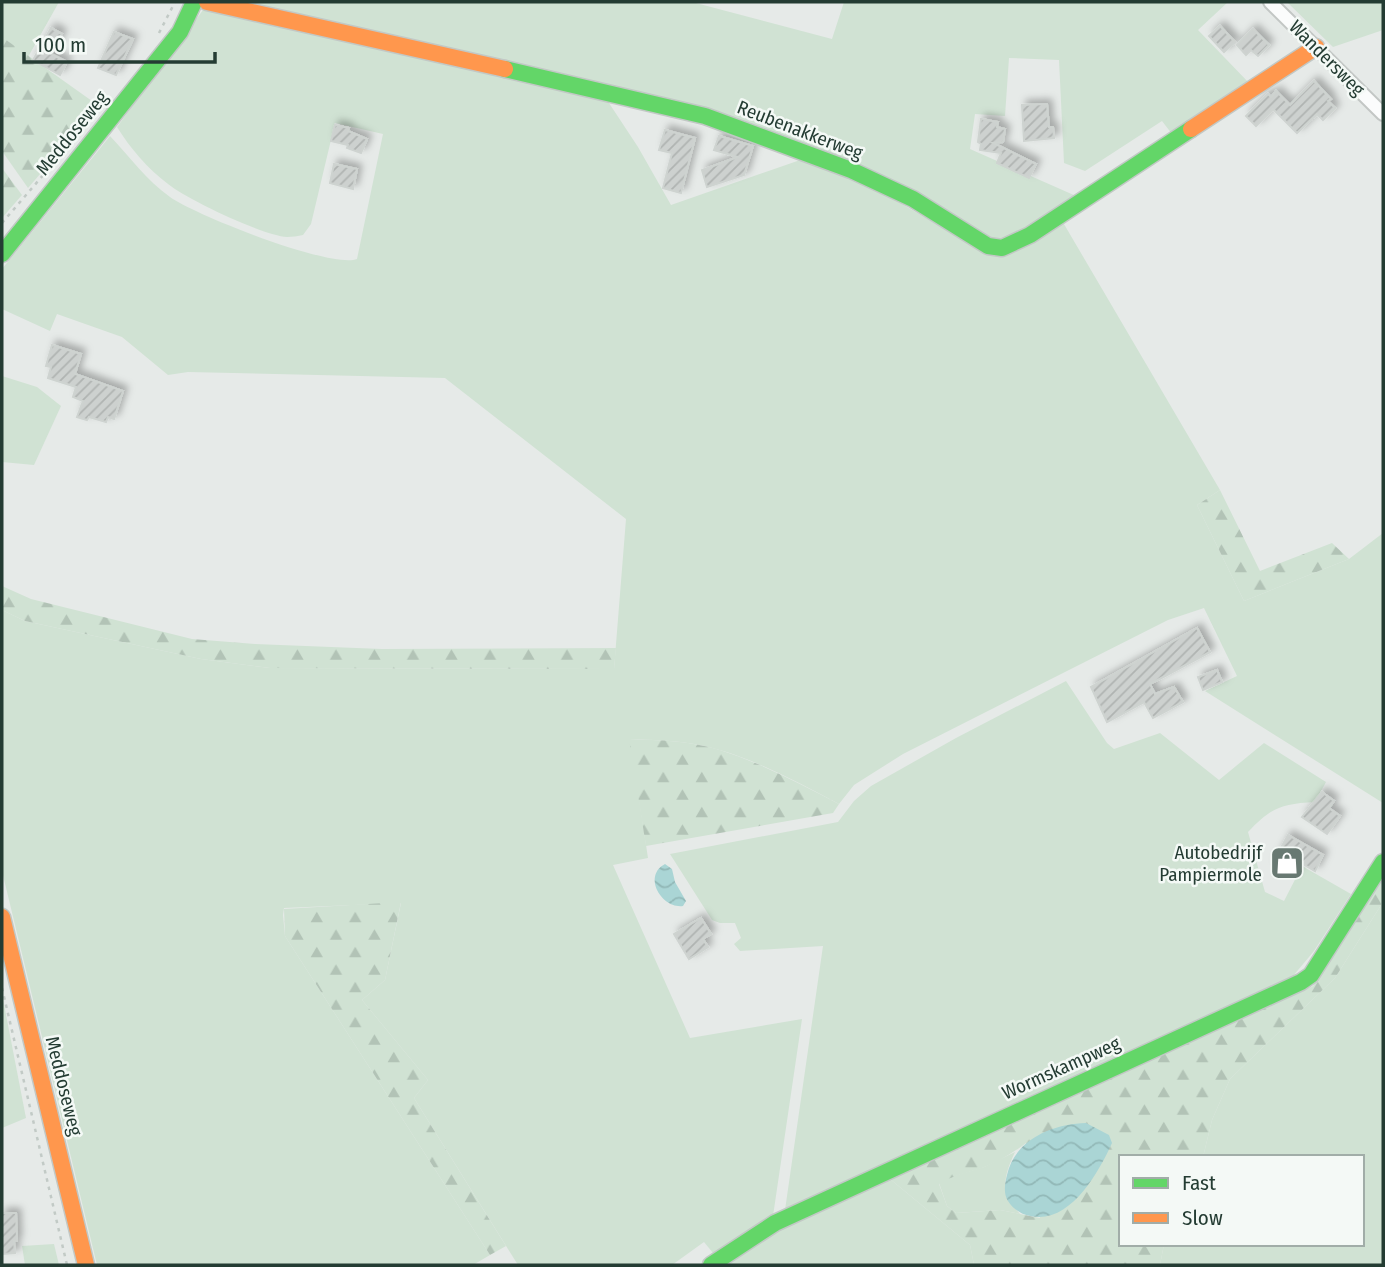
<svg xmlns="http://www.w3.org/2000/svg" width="1385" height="1267" viewBox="0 0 1385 1267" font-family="'Fira Sans Condensed',sans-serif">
<defs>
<pattern id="forest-firs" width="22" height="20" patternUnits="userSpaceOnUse" patternTransform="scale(1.75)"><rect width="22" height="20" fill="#d0e2d3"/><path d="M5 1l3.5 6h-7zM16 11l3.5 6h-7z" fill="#b2c3b6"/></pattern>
<pattern id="water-waves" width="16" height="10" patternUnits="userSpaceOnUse" patternTransform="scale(1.75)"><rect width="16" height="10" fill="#aad5d5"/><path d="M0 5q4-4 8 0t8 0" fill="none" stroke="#92b8b7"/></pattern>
<pattern id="building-hatch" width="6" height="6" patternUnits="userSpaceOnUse" patternTransform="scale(1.75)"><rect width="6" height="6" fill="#cdd1cf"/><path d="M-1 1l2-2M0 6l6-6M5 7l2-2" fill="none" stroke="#b0b4b2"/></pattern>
<filter id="shadow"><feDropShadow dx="4.5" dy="-4.5" stdDeviation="3.5" flood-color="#0004"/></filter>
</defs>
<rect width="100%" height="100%" fill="#e6eae8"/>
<g fill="#d0e2d3">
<path d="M 2,2 L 59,2 L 28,57 L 2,37 Z"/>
<path d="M 221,2 L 692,2 L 832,39 L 844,2 L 1228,2 L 1198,30 L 1250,84 L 1172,134 L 1162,121 L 1085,171 L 1064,163 L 1059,60 L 1009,58 L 1005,116 L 975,114 L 970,149 L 1076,196 L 1017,234 L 997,244 L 820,151 Z"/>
<path d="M 1287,2 L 1383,2 L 1383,30 L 1333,47 Z"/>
<path d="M 203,10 L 607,100 L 638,147 L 671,205 L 806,158 L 887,195 L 978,249 L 1061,219 L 1220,490 L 1197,505 L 1244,601 L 1349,559 L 1383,533 L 1383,803 L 1205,691 L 1237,676 L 1204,608 L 1168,620 L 903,754 L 854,785 L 839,804 C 793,780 745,753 694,744 C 673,740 651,740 630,739 L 648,858 L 613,865 L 690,1038 L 802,1019 L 773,1216 L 713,1253 L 704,1242 L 672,1265 L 518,1265 L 414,1098 L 428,1080 L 362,1000 L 385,980 L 401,903 L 284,908 L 283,915 L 285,936 L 490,1255 L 473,1265 L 97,1265 L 2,871 L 2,610 L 25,621 L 201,659 L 270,668 L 614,669 L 626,519 L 445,378 L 188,372 L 168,375 L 122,337 L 57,314 L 50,331 L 2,309 L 2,269 L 110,136 C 130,157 146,180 170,197 C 195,215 331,269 357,259 L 383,134 L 335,123 L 311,224 L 303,235 C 298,236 292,237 287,237 C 264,236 186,199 168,184 C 148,169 130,148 117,127 Z"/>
<path d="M 2,376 L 37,387 L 61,406 L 34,465 L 2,462 Z"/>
<path d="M 1066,681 L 1107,743 L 1114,749 L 1160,733 L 1219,780 L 1264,743 L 1326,782 L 1315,802 C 1281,804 1272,807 1248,832 L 1265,892 L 1284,901 L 1302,866 L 1351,894 L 1314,951 L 1293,976 L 785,1210 L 823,946 L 740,951 L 734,944 L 741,938 L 735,923 L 720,923 L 712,920 L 670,854 L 838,822 L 854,801 L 871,786 L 956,738 Z"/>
<path d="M 1383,902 L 1383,1265 L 1160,1265 L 1164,1244 L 1362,1244 L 1362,1157 L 1203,1157 L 1212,1120 L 1230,1079 L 1335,978 Z"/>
<path d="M 2,994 L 26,1118 L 2,1128 Z"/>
<path d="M 1015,1152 C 1003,1178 1000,1192 1020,1214 L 1000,1210 L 956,1213 L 947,1206 L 939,1183 L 950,1177 L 984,1167 Z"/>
<path d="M 890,1179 L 970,1245 L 974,1265 L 724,1265 L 773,1232 Z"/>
<path d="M 54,1244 L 59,1265 L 25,1265 L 22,1246 Z"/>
</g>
<g fill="url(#forest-firs)" fill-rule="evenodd">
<path d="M 2,37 L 99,106 L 28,188 L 2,151 Z"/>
<path d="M 2,168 L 22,195 L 2,218 Z"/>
<path d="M 1220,490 L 1260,571 L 1332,543 L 1349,559 L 1244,601 L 1197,505 Z"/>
<path d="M 2,586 L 31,599 L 192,639 L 255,644 L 382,649 L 616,648 L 614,669 L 270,668 L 201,659 L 25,621 L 2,610 Z"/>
<path d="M 629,739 C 660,740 691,741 720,750 C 761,763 801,784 839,804 L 833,813 L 646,846 Z"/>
<path d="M 1383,877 L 1383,902 L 1335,978 L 1230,1079 L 1212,1120 L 1203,1157 L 1121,1157 L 1121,1244 L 1164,1244 L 1160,1265 L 974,1265 L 970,1245 L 890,1179 L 1313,986 ZM 1026,1143 L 1040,1218 L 1000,1210 L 956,1213 L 947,1206 L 939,1184 C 953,1175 967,1173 982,1168 C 998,1162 1013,1153 1026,1143 Z"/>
<path d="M 401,902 L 385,980 L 362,1000 L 428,1080 L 414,1098 L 506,1246 L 490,1255 L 285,936 L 284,909 Z"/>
</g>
<g fill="url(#water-waves)">
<path d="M 665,864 L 672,869 L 675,882 L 686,901 L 683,906 C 662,909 642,876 665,864 Z"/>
<path d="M 1086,1123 L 1109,1135 L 1112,1143 C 1098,1174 1069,1225 1030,1216 C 1021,1214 1013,1209 1008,1201 C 1003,1193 1005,1183 1007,1175 C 1015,1139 1053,1124 1086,1123 Z"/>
</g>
<g fill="url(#building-hatch)" stroke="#ced3d0" stroke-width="2" filter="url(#shadow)">
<path d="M 1220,26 L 1235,42 L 1224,52 L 1209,36 Z"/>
<path d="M 51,28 L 62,34 L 51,54 L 67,62 L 60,75 L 33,60 Z"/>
<path d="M 1253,29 L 1269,45 L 1258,56 L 1251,50 L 1246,55 L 1237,45 Z"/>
<path d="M 114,32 L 133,39 L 116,75 L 98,68 Z"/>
<path d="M 1314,81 L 1331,99 L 1328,101 L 1335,108 L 1323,120 L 1317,114 L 1297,133 L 1273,109 L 1256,126 L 1246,116 L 1268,94 L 1271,97 L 1276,91 L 1290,105 Z"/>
<path d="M 1047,104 L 1049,127 L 1053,127 L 1054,138 L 1024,141 L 1022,105 Z"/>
<path d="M 981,119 L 998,122 L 997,127 L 1005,129 L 1003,142 L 993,143 L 1036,164 L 1029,178 L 997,163 L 1001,153 L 980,150 L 981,144 L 978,142 Z"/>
<path d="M 335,125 L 349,128 L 348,131 L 367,139 L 361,153 L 347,148 L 348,145 L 331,141 Z"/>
<path d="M 665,130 L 695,138 L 681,193 L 663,188 L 672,153 L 659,150 Z"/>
<path d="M 719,136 L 753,146 L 744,175 L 707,187 L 702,170 L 738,157 L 714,150 Z"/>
<path d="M 334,164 L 357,169 L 353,189 L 330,183 Z"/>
<path d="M 52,345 L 81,354 L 75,374 L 123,391 L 114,419 L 108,417 L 106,422 L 89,417 L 87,420 L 77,417 L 83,401 L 73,397 L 76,387 L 48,378 L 51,367 L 46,366 Z"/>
<path d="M 1197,628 L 1210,652 L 1150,684 L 1155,694 L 1174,687 L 1183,702 L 1153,718 L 1144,702 L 1107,722 L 1091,687 Z"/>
<path d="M 1217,670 L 1222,682 L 1203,690 L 1198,677 Z"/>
<path d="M 1322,792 L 1334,801 L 1329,808 L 1340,816 L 1327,834 L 1302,817 Z"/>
<path d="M 1288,835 L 1323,855 L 1315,871 L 1301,863 L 1293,876 L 1272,864 Z"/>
<path d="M 701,918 L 711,934 L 703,939 L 708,947 L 689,959 L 674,934 Z"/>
<path d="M 2,1213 L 16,1213 L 17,1241 L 14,1241 L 15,1253 L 2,1254 Z"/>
</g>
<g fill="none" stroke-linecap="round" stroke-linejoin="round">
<g stroke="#c3c7c5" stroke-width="16">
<path id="street" d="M 1270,2 L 1383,114"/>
</g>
<g stroke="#c2c8c5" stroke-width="19">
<g id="fast">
<path d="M 505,69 L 705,116 L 851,170 L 913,199 L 988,246 L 1002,248 L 1030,235 L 1191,129"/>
<path d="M 2,254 L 180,32 L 194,2"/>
<path d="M 711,1265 L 775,1223 L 1301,982 L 1311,975 L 1383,862"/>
</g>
</g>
<g stroke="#c2c8c5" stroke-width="19">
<g id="slow">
<path d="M 207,2 L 505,69"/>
<path d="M 1191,129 L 1316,47"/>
<path d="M 2,917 L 86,1265"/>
</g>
</g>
<g stroke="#c2cac6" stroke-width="2.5" stroke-dasharray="3.5 5" stroke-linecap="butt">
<path d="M 159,33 L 175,2"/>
<path d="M 2,223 L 63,152"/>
<path d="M 2,988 L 67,1265"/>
</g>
<use href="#street" stroke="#fbfcfc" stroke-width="12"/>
<use href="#fast" stroke="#63d668" stroke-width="16"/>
<use href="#slow" stroke="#ff974d" stroke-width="16"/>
</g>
<defs>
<g id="shop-square" transform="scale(1.75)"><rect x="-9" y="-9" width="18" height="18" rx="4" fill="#687972" stroke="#f4f9f6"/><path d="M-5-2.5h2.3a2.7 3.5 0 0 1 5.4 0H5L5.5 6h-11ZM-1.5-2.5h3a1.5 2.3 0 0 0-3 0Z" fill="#fff"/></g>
</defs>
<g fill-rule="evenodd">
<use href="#shop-square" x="1287" y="863"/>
</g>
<g text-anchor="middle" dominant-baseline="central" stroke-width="5" stroke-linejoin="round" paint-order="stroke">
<g font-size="19" fill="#243c33" stroke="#f4f9f6">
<text transform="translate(1327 58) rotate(45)">Wandersweg</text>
<text transform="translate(800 130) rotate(21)">Reubenakkerweg</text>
<text transform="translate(72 133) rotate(-51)">Meddoseweg</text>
<text transform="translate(1061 1068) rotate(-24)">Wormskampweg</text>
<text transform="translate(64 1086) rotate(76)">Meddoseweg</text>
</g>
<g font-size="19" fill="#243c33" stroke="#f4f9f6" text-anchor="end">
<text x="1262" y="852">Autobedrijf<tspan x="1262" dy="22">Pampiermole</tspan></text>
</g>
</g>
<rect width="1385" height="1267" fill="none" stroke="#243c33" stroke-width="7"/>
<rect x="1119" y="1155" width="245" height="91" fill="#f4f9f6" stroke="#a1ada8" stroke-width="2"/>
<rect x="1133" y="1178" width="35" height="10" fill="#63d668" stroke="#a1ada8" stroke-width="2"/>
<text x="1182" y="1190" font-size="21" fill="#243c33">Fast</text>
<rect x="1133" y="1213" width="35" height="10" fill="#ff974d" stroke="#a1ada8" stroke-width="2"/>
<text x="1182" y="1225" font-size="21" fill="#243c33">Slow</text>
<path d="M24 52v10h191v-10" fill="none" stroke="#243c33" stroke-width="3.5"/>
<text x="35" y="52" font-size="21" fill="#243c33" stroke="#f4f9f6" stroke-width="5" paint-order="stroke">100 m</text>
</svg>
